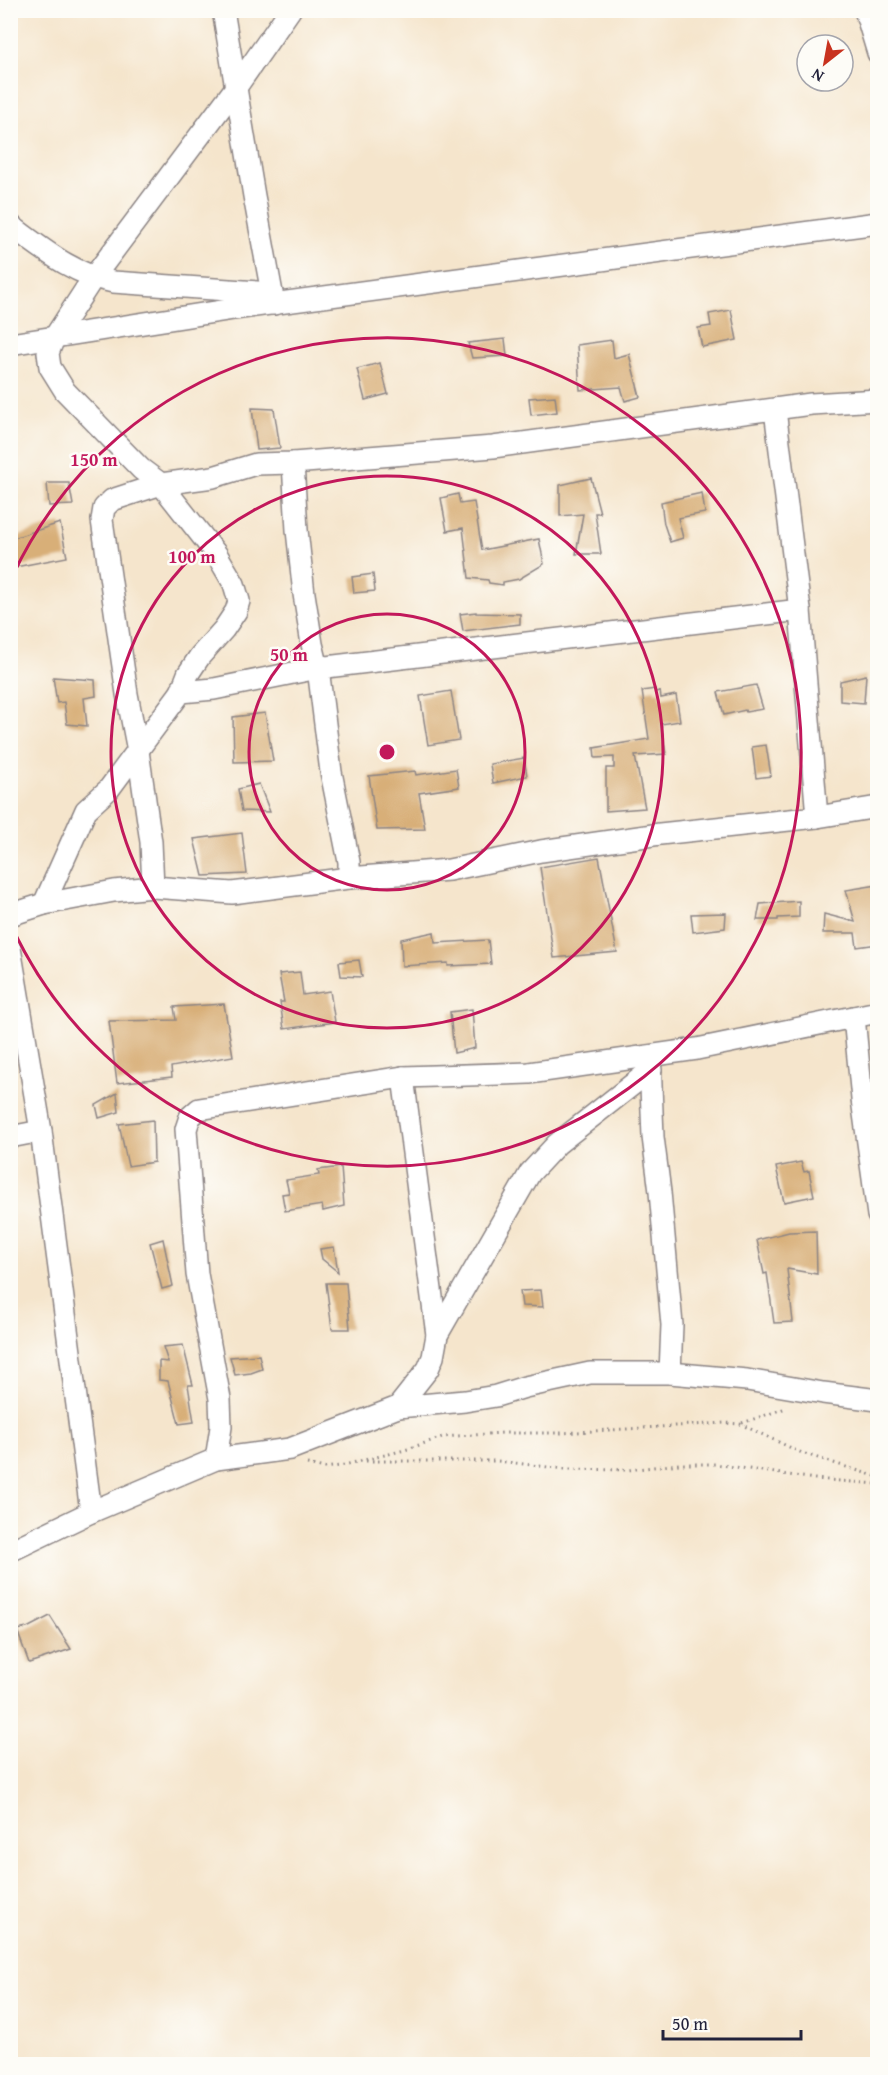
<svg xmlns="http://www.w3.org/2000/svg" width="888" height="2075" viewBox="0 0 888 2075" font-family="'Gentium Book Plus',serif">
<rect width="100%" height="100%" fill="#fdfcf7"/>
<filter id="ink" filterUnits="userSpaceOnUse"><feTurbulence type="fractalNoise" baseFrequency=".0167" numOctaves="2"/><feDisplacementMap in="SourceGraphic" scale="12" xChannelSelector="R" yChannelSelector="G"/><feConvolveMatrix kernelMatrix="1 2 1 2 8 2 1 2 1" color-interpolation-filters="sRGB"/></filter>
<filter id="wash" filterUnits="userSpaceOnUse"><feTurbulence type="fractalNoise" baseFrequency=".008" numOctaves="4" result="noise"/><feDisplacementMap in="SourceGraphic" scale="24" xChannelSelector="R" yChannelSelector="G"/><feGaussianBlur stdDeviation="1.35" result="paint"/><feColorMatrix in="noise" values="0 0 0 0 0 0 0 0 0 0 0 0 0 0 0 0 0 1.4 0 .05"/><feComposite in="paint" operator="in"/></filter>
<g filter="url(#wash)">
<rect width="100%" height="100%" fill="#f5e5cc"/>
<g id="blocks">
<g fill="#d8af78">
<path d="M 731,310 L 737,340 L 702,347 L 698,328 L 711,326 L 709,314 Z"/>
<path d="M 505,339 L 507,356 L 472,358 L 468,343 Z"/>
<path d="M 612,340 L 614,358 L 629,354 L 640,397 L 625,401 L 621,387 L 580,390 L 577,345 Z"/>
<path d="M 380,363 L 388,394 L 365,400 L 357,369 Z"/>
<path d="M 555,396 L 557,412 L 531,415 L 529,398 Z"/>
<path d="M 252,408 L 274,409 L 280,448 L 257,450 Z"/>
<path d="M 591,478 L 600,513 L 595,513 L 601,554 L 576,554 L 583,514 L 560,516 L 560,485 Z"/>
<path d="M 47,483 L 69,483 L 73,505 L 49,506 Z"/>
<path d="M 702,493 L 705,513 L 678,518 L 683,538 L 670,542 L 664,524 L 661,502 Z"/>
<path d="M 458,494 L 460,504 L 474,502 L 482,550 L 539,539 L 544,564 L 519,579 L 503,582 L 503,585 L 489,583 L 488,580 L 469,578 L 463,528 L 447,531 L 441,498 Z"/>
<path d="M 60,523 L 67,557 L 10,568 L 10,539 Z"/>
<path d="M 373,574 L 375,591 L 354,593 L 352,577 Z"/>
<path d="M 476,612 L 476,613 L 520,614 L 520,624 L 463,631 L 460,614 Z"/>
<path d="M 866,675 L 864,703 L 840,701 L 840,681 Z"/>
<path d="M 53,677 L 95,680 L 96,696 L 84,698 L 87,726 L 67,724 L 64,702 L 57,703 Z"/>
<path d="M 756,685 L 763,709 L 746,712 L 745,710 L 724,715 L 718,692 Z"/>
<path d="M 655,689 L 655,692 L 660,691 L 661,698 L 676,695 L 680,721 L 661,724 L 666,754 L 635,756 L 645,808 L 606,811 L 606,768 L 614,768 L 614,757 L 595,758 L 594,748 L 649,739 L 642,691 Z"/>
<path d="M 451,691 L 459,740 L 428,745 L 420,696 Z"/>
<path d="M 265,713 L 273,761 L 234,762 L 233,717 Z"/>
<path d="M 766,745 L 771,776 L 756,778 L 752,747 Z"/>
<path d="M 524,758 L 527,776 L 493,783 L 490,764 Z"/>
<path d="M 456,769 L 459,787 L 419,793 L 425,829 L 377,830 L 369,776 L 415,771 L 416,775 Z"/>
<path d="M 259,784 L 270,812 L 242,811 L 238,789 Z"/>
<path d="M 242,833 L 247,874 L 203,876 L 194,839 Z"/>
<path d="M 599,857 L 617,952 L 554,958 L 540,867 Z"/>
<path d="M 878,885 L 878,944 L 857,947 L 855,933 L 823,933 L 824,914 L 855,922 L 846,890 Z"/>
<path d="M 799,901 L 799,917 L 778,918 L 778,920 L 757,920 L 760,904 Z"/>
<path d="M 726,913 L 725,928 L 693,932 L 691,914 Z"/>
<path d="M 434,932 L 435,943 L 488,940 L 491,964 L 448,966 L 448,963 L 402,966 L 401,939 Z"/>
<path d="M 359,960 L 362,977 L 341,976 L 339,962 Z"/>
<path d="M 300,972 L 303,995 L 330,991 L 335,1022 L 284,1029 L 280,1002 L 284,1002 L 279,974 Z"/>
<path d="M 224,1004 L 233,1056 L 171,1067 L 172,1077 L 117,1083 L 109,1021 L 176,1020 L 174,1007 Z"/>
<path d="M 472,1009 L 475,1048 L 454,1053 L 450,1012 Z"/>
<path d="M 117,1093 L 119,1112 L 99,1118 L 96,1105 Z"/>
<path d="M 153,1120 L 154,1162 L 128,1166 L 119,1124 Z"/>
<path d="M 801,1162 L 804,1172 L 809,1171 L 814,1196 L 784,1202 L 776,1167 Z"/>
<path d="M 341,1167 L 344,1206 L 323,1211 L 322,1205 L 285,1211 L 282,1194 L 289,1193 L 286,1180 L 319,1175 L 318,1170 Z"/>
<path d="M 816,1231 L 817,1274 L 787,1269 L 793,1322 L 774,1323 L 767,1273 L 764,1274 L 757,1240 L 789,1232 Z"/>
<path d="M 163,1239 L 173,1286 L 162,1289 L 150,1243 Z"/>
<path d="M 334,1247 L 338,1272 L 322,1259 L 320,1249 Z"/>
<path d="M 326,1283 L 346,1283 L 350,1329 L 332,1329 Z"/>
<path d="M 541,1290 L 543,1307 L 522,1306 L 520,1291 Z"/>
<path d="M 183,1345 L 193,1385 L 188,1385 L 194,1422 L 179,1424 L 168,1381 L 159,1380 L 159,1361 L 168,1362 L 163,1347 Z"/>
<path d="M 259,1355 L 262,1369 L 251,1373 L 235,1375 L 230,1357 Z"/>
<path d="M 50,1616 L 71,1649 L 29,1663 L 17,1630 L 27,1628 Z"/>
</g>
</g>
</g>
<g filter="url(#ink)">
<use href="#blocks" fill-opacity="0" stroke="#8c8484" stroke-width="1.5"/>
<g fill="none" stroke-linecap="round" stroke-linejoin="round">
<g stroke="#8c8484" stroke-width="24">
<g id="street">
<path d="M 223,10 L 254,196 L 274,304"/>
<path d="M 865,10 L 878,53"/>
<path d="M 10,225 C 43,249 72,274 113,282 L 272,293"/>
<path d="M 10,344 L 234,309 L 878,223"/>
<path d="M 775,410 L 800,610"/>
<path d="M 293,463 L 297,530 L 304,594 L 312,644 L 318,668 L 331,772 L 349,862 L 349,878 L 449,870 L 541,851 L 660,834 L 817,817 L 878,807"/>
<path d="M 181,692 L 188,674 L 200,656 L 224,629 L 236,611 L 239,601 L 234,584 L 217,555 L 161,484 L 141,469 L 65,391 L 50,367 L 48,353 L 54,338 L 93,278 L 237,86 L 290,10"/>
<path d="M 153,887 L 151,842 L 138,751 L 127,694 L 102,520 L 104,508 L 112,500 L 161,484 L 213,477 L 256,464 L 293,463 L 493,447 L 811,404 L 878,400"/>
<path d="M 44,904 L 86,810 L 109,789 L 181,692 L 214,689 L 318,668 L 800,610 L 817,817"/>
<path d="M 10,915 L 44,904 L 114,891 L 153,887 L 232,893 L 349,878"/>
<path d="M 10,948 L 41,1131 L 91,1512"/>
<path d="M 854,1017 L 862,1099 L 878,1215"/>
<path d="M 650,1060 L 653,1137 L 660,1192 L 672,1325 L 670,1373"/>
<path d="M 10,1137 L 41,1131"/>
<path d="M 437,1335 L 530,1173 L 557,1144 L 651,1070"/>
<path d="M 398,1407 L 465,1401 L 496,1396 L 525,1387 L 590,1373 L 670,1373 L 747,1380 L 823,1393 L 878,1400"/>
<path d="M 216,1459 L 221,1427 L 220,1399 L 197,1274 L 186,1129 L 190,1117 L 199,1109 L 403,1077 L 529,1073 L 697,1049 L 878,1012"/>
<path d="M 10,1551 L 91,1512 L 216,1459 L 290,1449 L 398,1407 L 428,1369 L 433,1357 L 437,1335 L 403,1077"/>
</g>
</g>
<g stroke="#8c8484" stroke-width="3" stroke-dasharray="1.5 4.5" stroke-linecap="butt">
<path d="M 742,1423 L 786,1408"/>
<path d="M 360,1461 L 498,1461 L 565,1469 L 628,1470 L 679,1464 L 715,1464 L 815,1479 L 878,1484"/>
<path d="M 307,1464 L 325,1468 L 340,1466 L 405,1450 L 442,1437 L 503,1433 L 560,1433 L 725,1423 L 740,1424 L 802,1453 L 878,1477"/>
</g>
<use href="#street" stroke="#fff" stroke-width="21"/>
</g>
</g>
<g fill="none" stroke="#c2185b" stroke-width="3">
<circle cx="387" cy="752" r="138"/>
<circle cx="387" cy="752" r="276"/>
<path d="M12 577A414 414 0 1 1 12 927"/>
</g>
<circle cx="387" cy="752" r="9" fill="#c2185b" stroke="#fdfcf7" stroke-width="3"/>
<g font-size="18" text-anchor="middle" font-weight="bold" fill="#c2185b" stroke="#fdfcf7" stroke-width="5" stroke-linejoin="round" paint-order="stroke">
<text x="94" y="466">150 m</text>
<text x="192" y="563">100 m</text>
<text x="289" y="661">50 m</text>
</g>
<rect width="888" height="2075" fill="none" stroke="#fdfcf7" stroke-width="36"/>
<g transform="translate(825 63) rotate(211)"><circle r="28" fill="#fdfcf7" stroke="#a5a5ac" stroke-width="1.5"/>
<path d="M0-4.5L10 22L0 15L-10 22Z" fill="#c8321e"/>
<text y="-9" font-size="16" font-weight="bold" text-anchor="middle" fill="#22223b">N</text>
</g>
<path d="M663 2030v9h138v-9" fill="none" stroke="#22223b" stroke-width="3"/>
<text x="672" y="2030" font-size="18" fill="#22223b" stroke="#fdfcf7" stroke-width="4.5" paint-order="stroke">50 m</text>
</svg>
